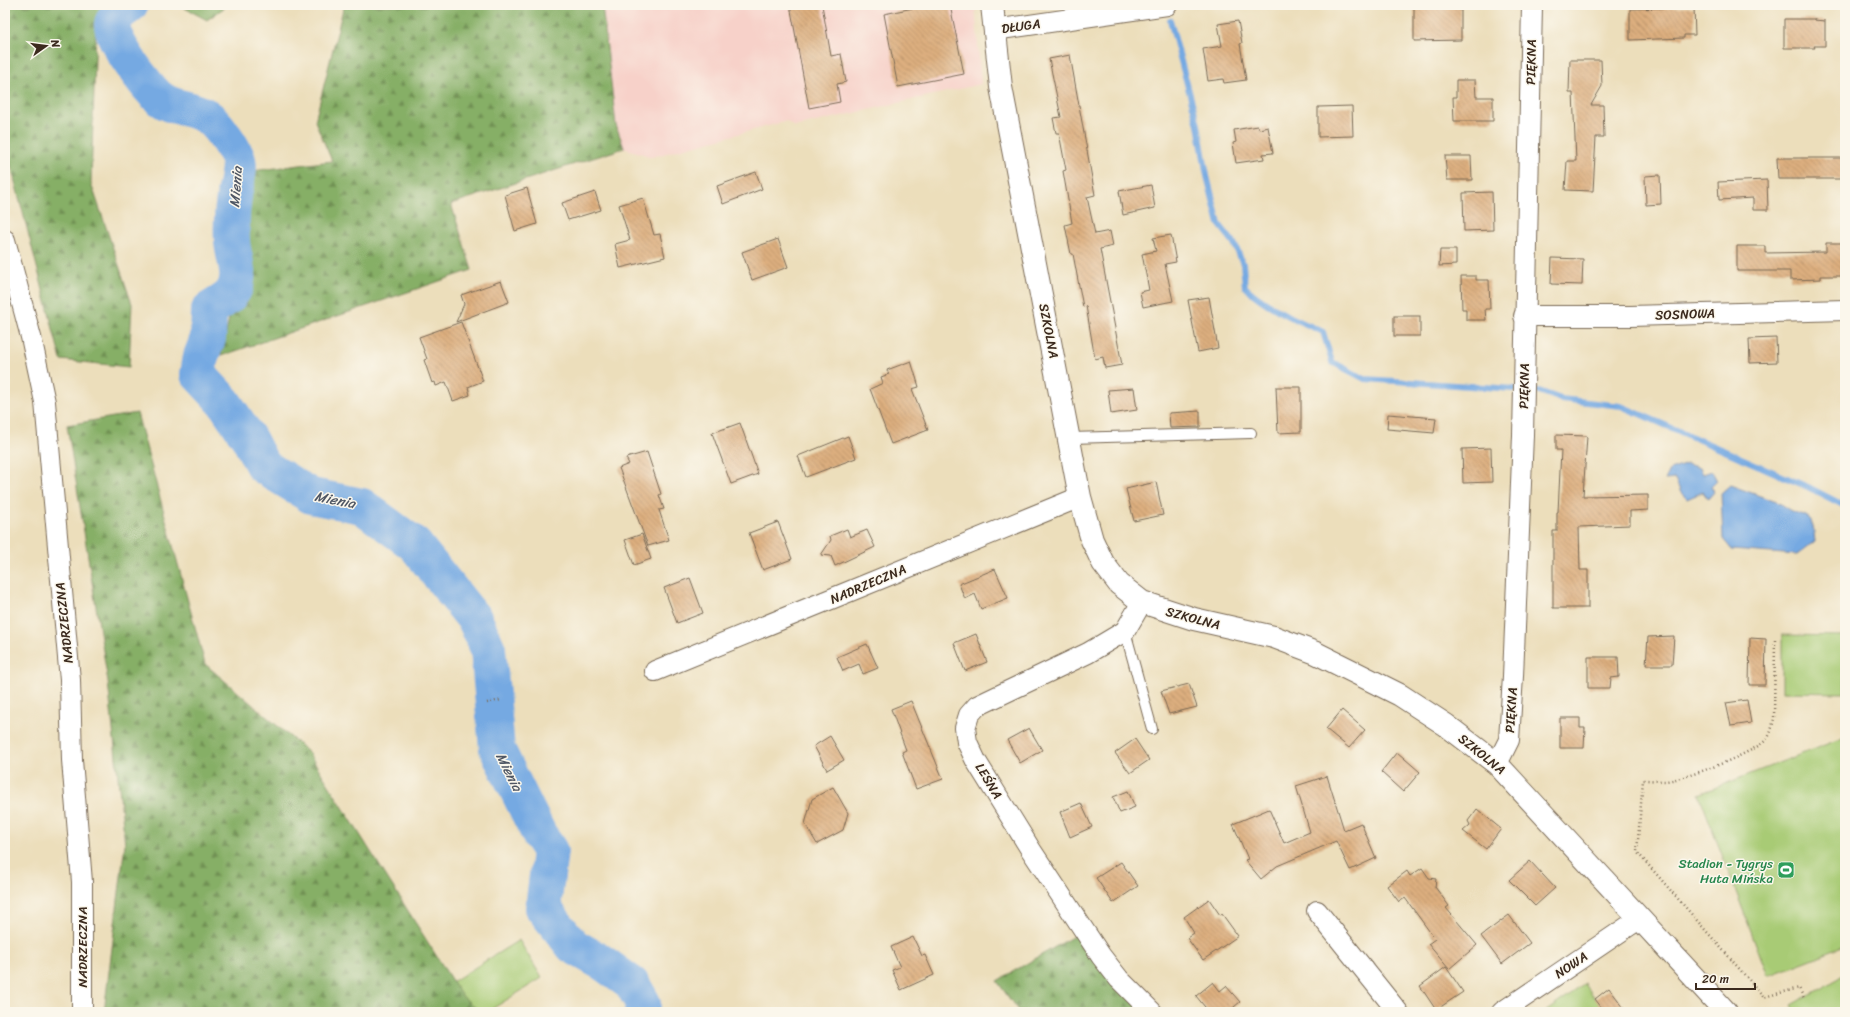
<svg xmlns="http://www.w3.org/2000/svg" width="1850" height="1017" viewBox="0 0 1850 1017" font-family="Sriracha,sans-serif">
<defs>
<pattern id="forest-firs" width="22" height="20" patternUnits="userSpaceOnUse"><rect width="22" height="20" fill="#86af66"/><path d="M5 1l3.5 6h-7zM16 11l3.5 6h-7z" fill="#6f8f53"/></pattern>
<pattern id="building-back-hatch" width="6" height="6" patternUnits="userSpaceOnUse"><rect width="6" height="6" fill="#ddaf7f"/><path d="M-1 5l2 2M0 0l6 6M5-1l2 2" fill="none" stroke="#b48f67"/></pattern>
</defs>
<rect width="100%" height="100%" fill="#fbf7ec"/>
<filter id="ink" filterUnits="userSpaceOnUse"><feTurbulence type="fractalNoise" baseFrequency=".025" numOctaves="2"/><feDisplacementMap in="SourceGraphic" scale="8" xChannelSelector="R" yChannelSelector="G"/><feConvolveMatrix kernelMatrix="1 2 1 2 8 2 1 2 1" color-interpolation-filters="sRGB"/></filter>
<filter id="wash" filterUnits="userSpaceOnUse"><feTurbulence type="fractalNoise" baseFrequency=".012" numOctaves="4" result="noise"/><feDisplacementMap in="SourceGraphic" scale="16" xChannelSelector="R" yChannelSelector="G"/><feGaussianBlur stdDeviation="0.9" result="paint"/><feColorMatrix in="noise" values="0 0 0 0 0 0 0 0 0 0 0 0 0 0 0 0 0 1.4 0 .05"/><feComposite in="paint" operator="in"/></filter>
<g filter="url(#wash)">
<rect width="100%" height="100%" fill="#ecdebb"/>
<path fill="#f7d1c9" d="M 602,5 L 975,5 L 981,84 L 794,127 L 787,121 L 652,157 L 624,148 L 616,125 Z"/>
<g fill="#a8cb75" stroke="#727a4a">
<path d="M 1782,635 L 1845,636 L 1845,693 L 1782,692 Z"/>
<path d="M 1845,737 L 1845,946 L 1768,976 L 1699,794 Z"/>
<path d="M 519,940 L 542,978 L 487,1012 L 464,1012 L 447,985 Z"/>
<path d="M 1845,975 L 1845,1012 L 1795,1012 L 1791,1005 Z"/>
<path d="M 1585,984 L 1605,1012 L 1545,1012 Z"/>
</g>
<g fill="url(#forest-firs)" stroke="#606c42">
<path d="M 5,5 L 121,5 L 96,28 L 91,183 L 132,304 L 129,367 L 61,360 L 5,143 Z"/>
<path d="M 179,5 L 228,5 L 207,20 Z"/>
<path d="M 344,5 L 602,5 L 616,125 L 624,148 L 451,204 L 472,270 L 221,356 L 233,300 L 243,285 L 244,172 L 332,161 L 315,121 Z"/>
<path d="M 137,413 L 205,664 L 308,752 L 461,995 L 480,1012 L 104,1012 L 125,844 L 108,682 L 67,425 Z"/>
<path d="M 1079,933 L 1143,1012 L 1019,1012 L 997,981 Z"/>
</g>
<g fill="#74a9e2" stroke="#586a80">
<path d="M 1687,464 L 1700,468 L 1703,474 L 1712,471 L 1717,481 L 1711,487 L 1714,492 L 1708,499 L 1703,492 L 1687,499 L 1681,493 L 1675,479 L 1665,480 L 1670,470 Z"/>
<path d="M 1730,485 L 1782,504 C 1792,516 1805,511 1811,522 C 1814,526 1814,535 1815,541 L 1797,555 L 1732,550 L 1723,539 L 1721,493 Z"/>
</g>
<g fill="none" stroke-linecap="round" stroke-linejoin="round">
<g stroke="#74a9e2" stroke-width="6">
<path d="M 1170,20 L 1198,125 L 1207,176 L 1219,224 L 1234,243 L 1243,264 L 1245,287 C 1268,308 1295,319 1323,332 L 1332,362 L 1365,379 L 1514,389"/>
<path d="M 1539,391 L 1561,399 L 1621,406 L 1808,487 L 1845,506"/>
</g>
<path stroke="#74a9e2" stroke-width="36" d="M 130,5 C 125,10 113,16 112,24 C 109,37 149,91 161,99 C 174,109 192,107 206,116 C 217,123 231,144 237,157 C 242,168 235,184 234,196 C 232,210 231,227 232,241 C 233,259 244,278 231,294 C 226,300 216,305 209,310 L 208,338 L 201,356 L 198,374 L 224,402 L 249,439 L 263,466 L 311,496 L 362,506 L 415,545 L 475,620 L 488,649 L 497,749 L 539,834 L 550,851 L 543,908 L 573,946 L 603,963 L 632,984 L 643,1003 L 642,1012"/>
</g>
<g id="blocks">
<g fill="url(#building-back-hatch)">
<path d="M 790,5 L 822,5 L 831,56 L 841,54 L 846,82 L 837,84 L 840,102 L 809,108 Z"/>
<path d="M 918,5 L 950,5 L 964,74 L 898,87 L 884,14 L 918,7 Z"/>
<path d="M 1414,5 L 1461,5 L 1461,40 L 1414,41 Z"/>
<path d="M 1694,7 L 1695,35 L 1684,35 L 1684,38 L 1630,40 L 1630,9 Z"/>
<path d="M 1784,19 L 1814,19 L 1814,20 L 1825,21 L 1825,46 L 1814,46 L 1815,48 L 1784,48 Z"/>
<path d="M 1238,21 L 1242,43 L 1240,44 L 1246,80 L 1224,83 L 1223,79 L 1208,81 L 1203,49 L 1222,46 L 1218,24 Z"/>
<path d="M 1070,55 L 1095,195 L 1087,197 L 1095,234 L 1110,231 L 1113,246 L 1100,249 L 1122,365 L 1105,368 L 1103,357 L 1095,359 L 1086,306 L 1083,307 L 1073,254 L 1071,254 L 1065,225 L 1072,223 L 1063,171 L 1066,170 L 1059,133 L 1056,133 L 1053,118 L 1061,117 L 1049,59 Z"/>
<path d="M 1570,60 L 1601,60 L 1602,86 L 1591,105 L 1603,105 L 1604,137 L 1596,137 L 1593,191 L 1565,190 L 1567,161 L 1576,161 L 1573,93 L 1569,93 Z"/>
<path d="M 1456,80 L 1475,80 L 1476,97 L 1493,97 L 1493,121 L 1454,121 L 1453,97 L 1456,97 Z"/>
<path d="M 1352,106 L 1353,136 L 1318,137 L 1318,107 Z"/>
<path d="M 1258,126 L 1259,129 L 1268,127 L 1273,153 L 1263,154 L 1264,159 L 1236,163 L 1233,143 L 1236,142 L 1234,130 Z"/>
<path d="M 1445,156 L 1471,156 L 1472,180 L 1447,180 Z"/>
<path d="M 1777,158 L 1844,158 L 1844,179 L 1778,179 Z"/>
<path d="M 756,172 L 762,189 L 723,204 L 717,186 Z"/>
<path d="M 1660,175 L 1661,204 L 1646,205 L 1645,176 Z"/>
<path d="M 1767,180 L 1768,210 L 1753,210 L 1753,198 L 1719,200 L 1718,182 Z"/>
<path d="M 1151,185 L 1155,208 L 1123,215 L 1119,191 Z"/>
<path d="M 527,188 L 537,224 L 515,231 L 505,195 Z"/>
<path d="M 595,192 L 601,210 L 568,220 L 562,203 Z"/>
<path d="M 1492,192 L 1493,230 L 1464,231 L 1463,193 Z"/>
<path d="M 643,198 L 654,235 L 660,234 L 665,257 L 620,268 L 615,244 L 630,240 L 619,205 Z"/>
<path d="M 1171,235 L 1176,262 L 1165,264 L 1173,301 L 1143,307 L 1140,292 L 1149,290 L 1142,254 L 1156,251 L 1153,238 Z"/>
<path d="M 778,239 L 788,267 L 752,280 L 742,252 Z"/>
<path d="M 1826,243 L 1845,243 L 1845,276 L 1821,276 L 1821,279 L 1790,280 L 1790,271 L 1737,271 L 1737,246 L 1765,246 L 1765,253 L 1826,252 Z"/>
<path d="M 1440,250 L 1456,250 L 1456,265 L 1439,266 Z"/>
<path d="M 1552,258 L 1583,259 L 1582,285 L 1551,284 Z"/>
<path d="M 1461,276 L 1476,276 L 1476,280 L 1489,280 L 1490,309 L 1485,309 L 1486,320 L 1466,320 L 1466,309 L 1462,309 Z"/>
<path d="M 501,281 L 509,302 L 456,322 L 464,304 L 461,295 Z"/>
<path d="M 1209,297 L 1218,348 L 1198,352 L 1188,300 Z"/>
<rect x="1394" y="316" width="26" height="20"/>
<path d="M 461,322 L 483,381 L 468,387 L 470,395 L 453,401 L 446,382 L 436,386 L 435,382 L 432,383 L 424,360 L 427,359 L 419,337 Z"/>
<path d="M 1776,338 L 1777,362 L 1750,363 L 1749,339 Z"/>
<path d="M 911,361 L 919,387 L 912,389 L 928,430 L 891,444 L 870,389 L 883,383 L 881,377 L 889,374 L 887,370 Z"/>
<path d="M 1276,387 L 1301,387 L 1301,432 L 1278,433 Z"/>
<path d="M 1134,388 L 1137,410 L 1111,414 L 1108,390 Z"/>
<path d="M 1200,411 L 1200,427 L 1170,428 L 1169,413 Z"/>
<path d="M 1388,414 L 1436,418 L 1434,433 L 1387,429 Z"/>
<path d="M 740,423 L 758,474 L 731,484 L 712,433 Z"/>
<path d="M 1556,435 L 1587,436 L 1583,496 L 1648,495 L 1648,510 L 1630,511 L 1630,525 L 1579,527 L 1580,570 L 1588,570 L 1588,608 L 1553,608 L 1553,531 L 1557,531 L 1557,512 L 1558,512 L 1561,450 L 1556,450 Z"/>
<path d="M 848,436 L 856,458 L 806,477 L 798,456 Z"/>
<path d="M 1491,448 L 1492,482 L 1463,483 L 1462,449 Z"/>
<path d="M 647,452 L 661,494 L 659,495 L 664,509 L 659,510 L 669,540 L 648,546 L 619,468 L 629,464 L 626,458 Z"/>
<path d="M 1156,482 L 1163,515 L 1134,521 L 1126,489 Z"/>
<path d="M 778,522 L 792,559 L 763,570 L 749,533 Z"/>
<path d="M 847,529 L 850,537 L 867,530 L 875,547 L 835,566 L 831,556 L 821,555 L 831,540 L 830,536 Z"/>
<path d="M 642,534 L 651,559 L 634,565 L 625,540 Z"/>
<path d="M 995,569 L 1008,598 L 981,609 L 975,594 L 965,599 L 959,584 Z"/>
<path d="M 690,578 L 703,613 L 677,623 L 664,588 Z"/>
<path d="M 976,634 L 987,662 L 965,671 L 954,643 Z"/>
<path d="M 1674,636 L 1672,665 L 1646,665 L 1648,637 Z"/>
<path d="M 1750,638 L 1766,639 L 1765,685 L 1749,685 Z"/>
<path d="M 867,644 L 878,668 L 863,674 L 859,664 L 843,671 L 837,657 Z"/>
<path d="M 1588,657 L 1618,657 L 1619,677 L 1611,678 L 1610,688 L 1588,688 Z"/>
<path d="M 1189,684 L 1197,707 L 1169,714 L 1161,691 Z"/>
<path d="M 1747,700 L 1751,723 L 1731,726 L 1726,703 Z"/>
<path d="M 911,701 L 943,779 L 916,789 L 902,752 L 906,750 L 891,709 Z"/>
<path d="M 1342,710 L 1365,730 L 1349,748 L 1326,729 Z"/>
<path d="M 1560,718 L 1580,718 L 1580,728 L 1585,728 L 1584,748 L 1560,748 Z"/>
<path d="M 1029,728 L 1042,750 L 1020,763 L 1007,740 Z"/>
<path d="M 830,736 L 844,760 L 827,770 L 814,746 Z"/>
<path d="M 1135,739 L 1149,760 L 1130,773 L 1115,753 Z"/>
<path d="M 1397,752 L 1420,772 L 1403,792 L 1381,772 Z"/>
<path d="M 1327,776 L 1344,830 L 1361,823 L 1376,858 L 1350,870 L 1336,841 L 1277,866 L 1261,879 L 1245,860 L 1248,859 L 1233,824 L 1269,809 L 1284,843 L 1310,832 L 1296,786 Z"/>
<path d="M 833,787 L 848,813 L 843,830 L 817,844 L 805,824 L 812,799 Z"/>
<path d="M 1128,791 L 1135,807 L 1120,813 L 1113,797 Z"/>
<path d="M 1081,803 L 1092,827 L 1070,837 L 1060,812 Z"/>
<path d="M 1477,809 L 1501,829 L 1486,849 L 1463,831 L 1470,825 L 1468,821 Z"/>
<path d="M 1530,861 L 1555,888 L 1535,906 L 1509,880 Z"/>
<path d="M 1121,862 L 1138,886 L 1113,903 L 1096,878 Z"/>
<path d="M 1422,868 L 1429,878 L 1436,879 L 1435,887 L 1449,906 L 1446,908 L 1477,945 L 1449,969 L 1428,944 L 1435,939 L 1405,898 L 1399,902 L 1387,886 L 1407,871 L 1410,876 Z"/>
<path d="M 1209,899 L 1220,915 L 1222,914 L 1238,936 L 1203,960 L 1187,938 L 1194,933 L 1184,917 Z"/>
<path d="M 1509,915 L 1530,943 L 1502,964 L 1481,936 Z"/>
<path d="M 913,937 L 922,956 L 925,955 L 934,975 L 901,990 L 892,970 L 900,967 L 891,947 Z"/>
<path d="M 1446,967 L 1463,992 L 1436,1010 L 1420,986 Z"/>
<path d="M 1213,982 L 1220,991 L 1226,986 L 1240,1002 L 1228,1012 L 1209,1012 L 1196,996 Z"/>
<path d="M 1609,988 L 1627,1012 L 1605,1012 L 1595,999 Z"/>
</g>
</g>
</g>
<g filter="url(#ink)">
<use href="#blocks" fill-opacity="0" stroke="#796955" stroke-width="1"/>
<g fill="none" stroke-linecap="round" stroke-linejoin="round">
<g stroke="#796955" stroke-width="12">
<g id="service">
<path d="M 1070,438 L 1251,433"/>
<path d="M 1125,631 L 1152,729"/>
</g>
</g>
<g stroke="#796955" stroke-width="22">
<g id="minor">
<path d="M 994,30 L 1167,5"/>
<path d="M 5,240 L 31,337 L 45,402 L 70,680 L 72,760 L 82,882 L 82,1012"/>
<path d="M 1524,316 L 1630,316 L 1845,310"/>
<path d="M 1142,602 L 1125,631 L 1088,653 L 977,706 L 969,715 L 965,728 L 967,742 L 976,761 L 1031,850 L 1101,956 L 1119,979 L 1152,1012"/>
<path d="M 655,671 L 1080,497"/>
<path d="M 1497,764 L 1509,740 L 1513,676 L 1523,435 L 1532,5"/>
<path d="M 1317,911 L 1398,1012"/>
<path d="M 1502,1012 L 1639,919"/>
</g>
</g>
<g stroke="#796955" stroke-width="24">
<path id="tertiary" d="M 992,5 L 1001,87 L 1080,497 L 1092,540 L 1103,563 L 1119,584 L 1142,602 L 1194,619 L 1274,637 L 1316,653 L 1400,695 L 1446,725 L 1497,764 L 1726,1012"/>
</g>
<g stroke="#796955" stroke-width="2.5" stroke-dasharray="1 3" stroke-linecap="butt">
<path d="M 1775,640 L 1774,719 C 1772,726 1771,736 1765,741 C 1751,754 1684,780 1665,781 C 1658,781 1650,780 1643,780 L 1637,852 L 1764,997 L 1799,988 L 1804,998"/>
<path d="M 487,703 L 501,700"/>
</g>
<use href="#service" stroke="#fff" stroke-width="10"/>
<use href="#minor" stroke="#fff" stroke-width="20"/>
<use href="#tertiary" stroke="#fff" stroke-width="22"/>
</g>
</g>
<defs>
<g id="stadium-square" transform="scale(0.9)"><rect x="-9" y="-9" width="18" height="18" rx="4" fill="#2e9e5b" stroke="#fbf7ec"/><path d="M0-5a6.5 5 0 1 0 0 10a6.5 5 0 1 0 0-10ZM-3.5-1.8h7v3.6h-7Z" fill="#fff"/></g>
</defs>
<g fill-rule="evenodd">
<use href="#stadium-square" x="1786" y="870"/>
</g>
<g text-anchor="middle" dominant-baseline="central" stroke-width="3" stroke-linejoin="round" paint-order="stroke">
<g font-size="13" fill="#3b2a1e" stroke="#fbf7ec">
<text transform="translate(1021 26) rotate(-8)">DŁUGA</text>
<text transform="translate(1531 62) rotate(-89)">PIĘKNA</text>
<text transform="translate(1685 314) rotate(-2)">SOSNOWA</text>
<text transform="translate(1049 331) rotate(79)">SZKOLNA</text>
<text transform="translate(1524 386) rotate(-89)">PIĘKNA</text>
<text transform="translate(868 584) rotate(-23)">NADRZECZNA</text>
<text transform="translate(1193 618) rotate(15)">SZKOLNA</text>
<text transform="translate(64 623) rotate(-96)">NADRZECZNA</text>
<text transform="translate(1511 710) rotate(-86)">PIĘKNA</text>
<text transform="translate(1482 754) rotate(39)">SZKOLNA</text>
<text transform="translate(989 781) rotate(59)">LEŚNA</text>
<text transform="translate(82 947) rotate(-90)">NADRZECZNA</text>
<text transform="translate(1571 965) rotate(-34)">NOWA</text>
</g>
<g font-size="13" fill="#27864d" stroke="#fbf7ec" text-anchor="end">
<text x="1773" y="863">Stadion - Tygrys<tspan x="1773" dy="15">Huta Mińska</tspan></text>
</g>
<g font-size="14" font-style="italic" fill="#4f5663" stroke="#fbf7ec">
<text transform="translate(236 187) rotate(-86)">Mienia</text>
<text transform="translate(335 500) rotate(11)">Mienia</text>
<text transform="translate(509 772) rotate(63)">Mienia</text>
</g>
</g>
<rect width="1850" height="1017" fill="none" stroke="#fbf7ec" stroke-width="20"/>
<g transform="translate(46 46) rotate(76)" stroke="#fbf7ec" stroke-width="3" paint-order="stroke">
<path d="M0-3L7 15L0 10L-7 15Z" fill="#3b2a1e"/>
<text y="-6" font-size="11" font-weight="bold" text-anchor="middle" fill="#3b2a1e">N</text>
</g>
<path d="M1696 983v6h59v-6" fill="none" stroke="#3b2a1e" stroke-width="2"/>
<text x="1702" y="983" font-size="12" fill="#3b2a1e" stroke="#fbf7ec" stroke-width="3" paint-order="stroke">20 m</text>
</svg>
